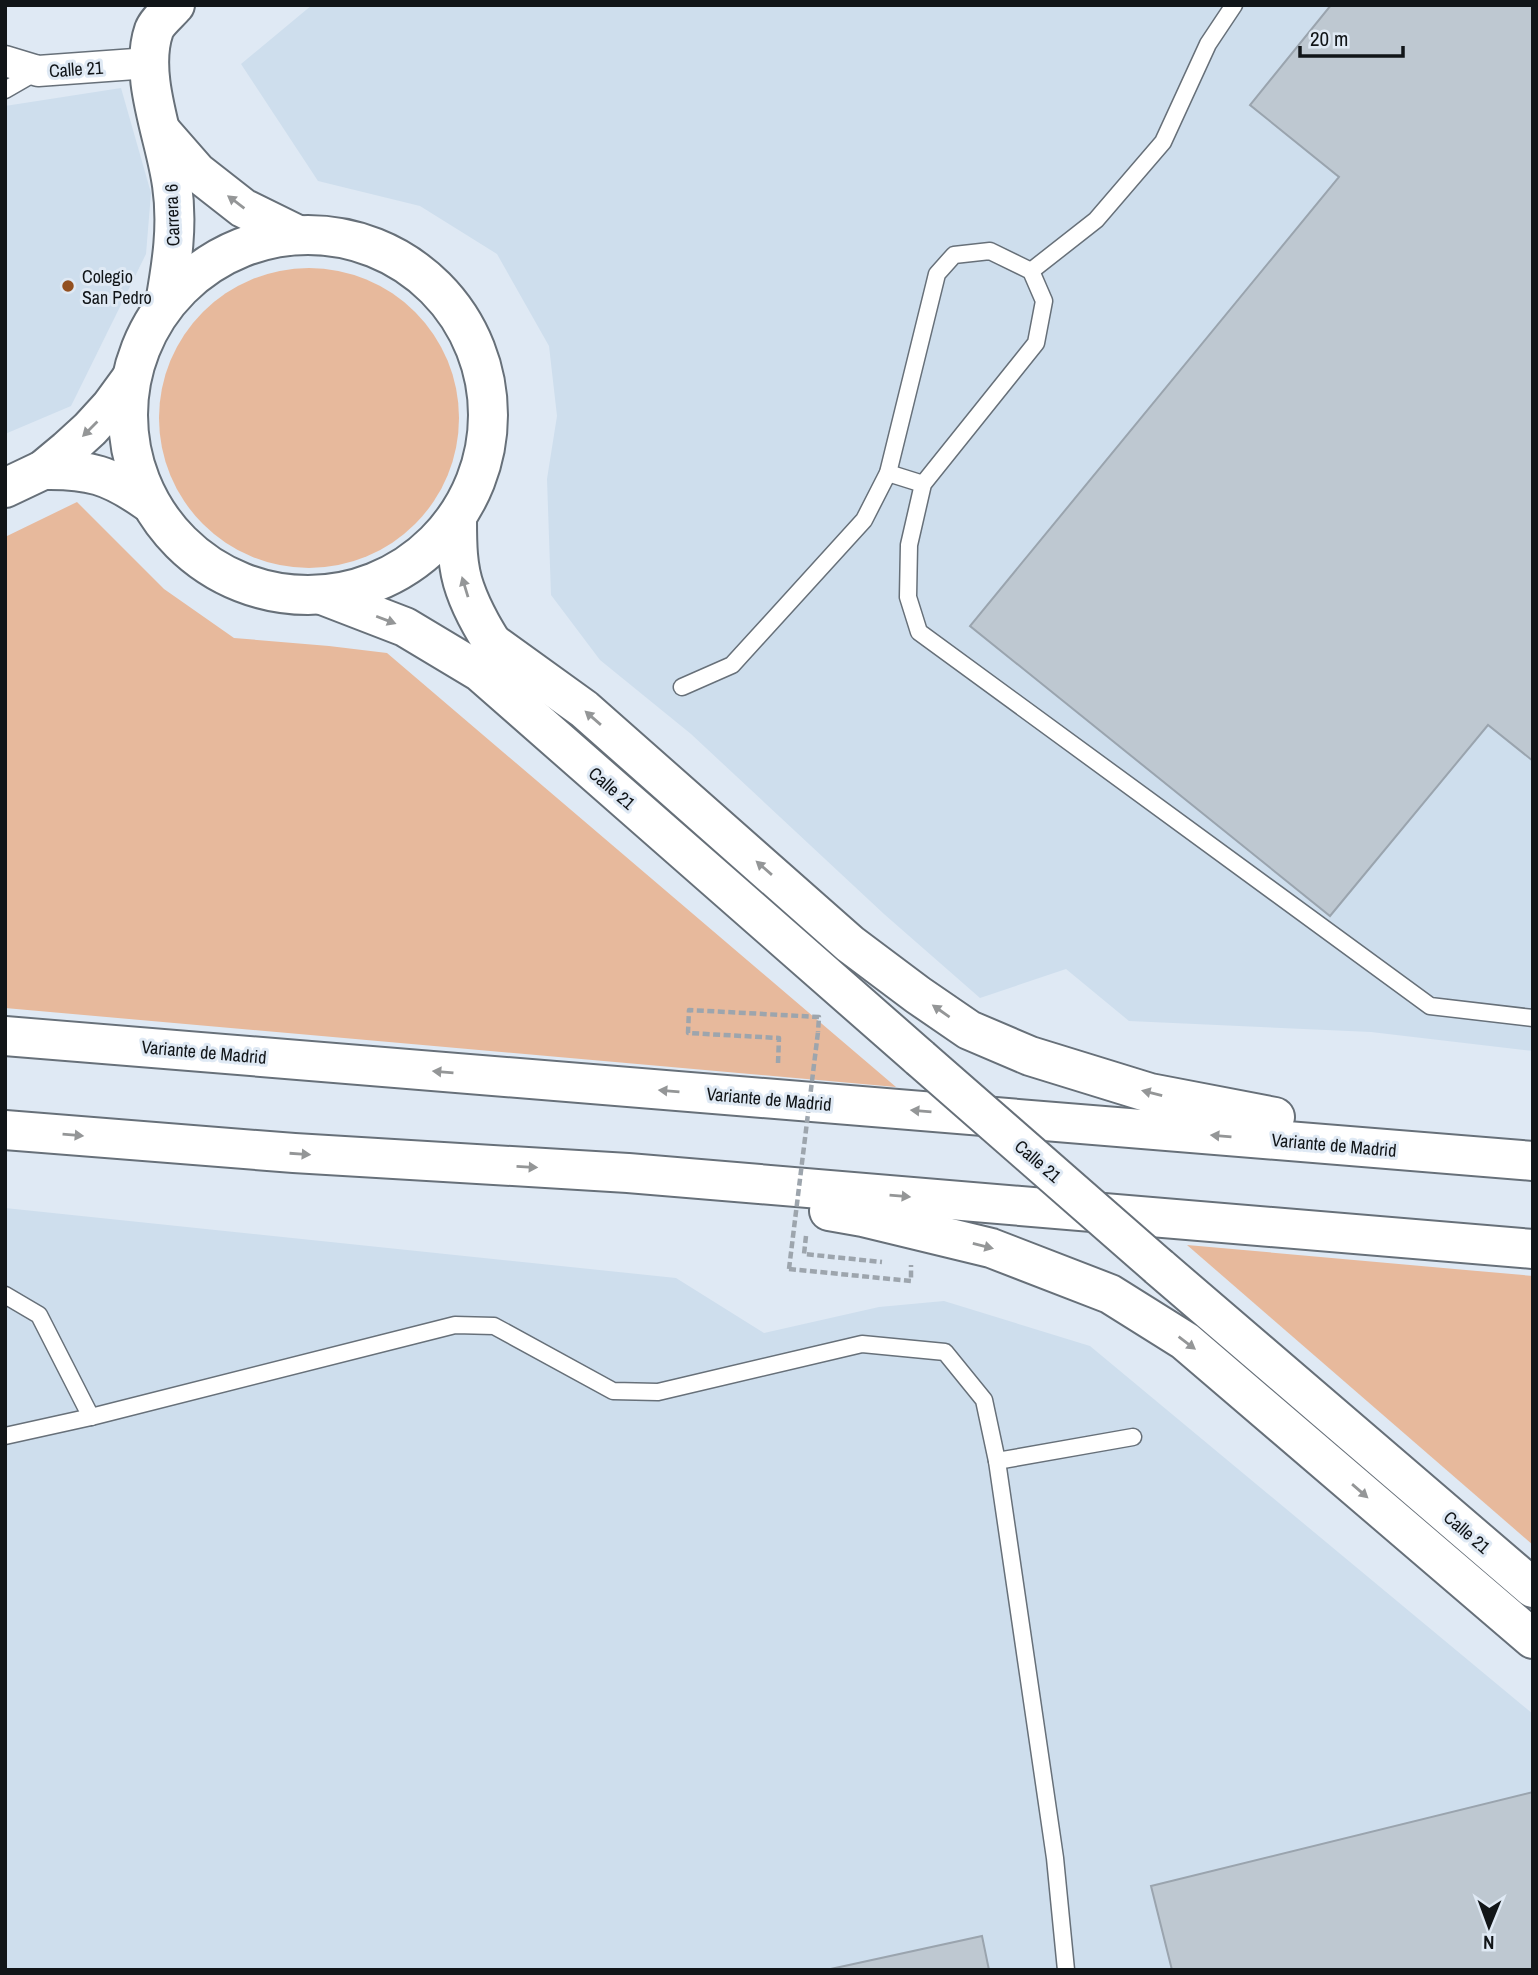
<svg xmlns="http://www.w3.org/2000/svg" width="1538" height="1975" viewBox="0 0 1538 1975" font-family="'Archivo Narrow',sans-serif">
<rect width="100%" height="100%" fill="#dfe9f4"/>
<g fill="#cedeed">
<path d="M 312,5 L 1533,5 L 1533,1051 L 1371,1032 L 1129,1021 L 1066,969 L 980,998 L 884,914 L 691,734 L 600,660 L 551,595 L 547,479 L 557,416 L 549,346 L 497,254 L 420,206 L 318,181 L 241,64 Z"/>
<path d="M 121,88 L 151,193 L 146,254 L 71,406 L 5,434 L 5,106 Z"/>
<path d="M 5,1208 L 676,1278 L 764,1333 L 879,1307 L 944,1301 L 1090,1346 L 1533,1714 L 1533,1970 L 5,1970 Z"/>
</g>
<g fill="#e7b99c">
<circle cx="309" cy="418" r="150"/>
<path d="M 77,502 L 164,589 L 234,638 L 329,646 L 387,653 L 896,1087 L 5,1008 L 5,537 Z"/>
<path d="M 1187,1245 L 1533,1276 L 1533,1545 Z"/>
</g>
<g fill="#bec8d1" stroke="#9aa4ae" stroke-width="2">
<path d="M 1331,5 L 1533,5 L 1533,761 L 1488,725 L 1330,916 L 970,626 L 1339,177 L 1250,105 Z"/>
<path d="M 1533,1792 L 1533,1970 L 1172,1970 L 1151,1886 Z"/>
<path d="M 982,1936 L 989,1970 L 826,1970 Z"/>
</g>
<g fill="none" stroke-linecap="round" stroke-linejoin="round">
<g stroke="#677079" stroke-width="19">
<g id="lane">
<path d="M 5,90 L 38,71"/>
<path d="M 1031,271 L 1096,220 L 1163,142 L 1208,44 L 1234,5"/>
<path d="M 888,473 L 923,484"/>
<path d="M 682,687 L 732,665 L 864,520 L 888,473 L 937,274 L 954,255 L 990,251 L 1031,271 L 1044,301 L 1036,343 L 923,484 L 909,545 L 908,597 L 919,632 L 1430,1006 L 1533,1018"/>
<path d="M 5,1295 L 39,1315 L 91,1417"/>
<path d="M 5,1436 L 91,1417 L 455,1325 L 494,1326 L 613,1391 L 658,1392 L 862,1344 L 945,1352 L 984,1400 L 997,1461 L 1055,1858 L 1066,1970"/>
<path d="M 997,1461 L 1133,1437"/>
</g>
</g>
<g stroke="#677079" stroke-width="33">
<path id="street" d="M 5,61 L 38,71 L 149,63"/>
</g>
<g stroke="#677079" stroke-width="42">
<g id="secondary">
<path d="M 162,132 L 197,172 L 243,208 L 296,234"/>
<circle cx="308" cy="415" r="180"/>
<path d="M 165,303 C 172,263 178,225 172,185 C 166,139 138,76 154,30 C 157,22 168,13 175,5"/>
<path d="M 43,470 C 89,469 110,475 148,502"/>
<path d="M 5,488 L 43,470 L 67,450 L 90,429 L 111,406 L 130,380"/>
<path d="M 457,519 C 457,543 457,567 465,589 C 475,618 493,644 509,670"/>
<path d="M 322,595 L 405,627 L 480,672 L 920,1058"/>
<path d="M 1159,1267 L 1533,1588"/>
</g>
</g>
<g stroke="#677079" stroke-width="42">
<g id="primary">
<path d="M 491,642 L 584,709 L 850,944 L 918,995 L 969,1030 L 1030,1056 L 1150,1093 L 1275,1117"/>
<path d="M 5,1036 L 1533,1161"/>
<path d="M 5,1130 L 294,1153 L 628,1173 L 1533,1249"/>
<path d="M 829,1211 L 863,1217 L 991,1248 L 1110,1294 L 1185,1341 L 1533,1639"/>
</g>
</g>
<g stroke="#9da5ad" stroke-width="4.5" stroke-dasharray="7 3.5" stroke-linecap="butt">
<path d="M 778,1063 L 779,1038 L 688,1033 L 689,1010 L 819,1017 L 818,1032"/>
<path d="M 806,1236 L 804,1254 L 882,1262"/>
<path d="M 789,1269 L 911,1281 L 911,1265"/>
</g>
<use href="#lane" stroke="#fff" stroke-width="16"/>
<use href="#street" stroke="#fff" stroke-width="30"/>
<use href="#secondary" stroke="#fff" stroke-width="38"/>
<use href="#primary" stroke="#fff" stroke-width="38"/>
<g stroke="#677079" stroke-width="42" stroke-linecap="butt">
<path id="secondary-bridge" d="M 920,1058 L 1159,1267"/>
</g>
<path stroke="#9da5ad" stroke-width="4.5" stroke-dasharray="7 3.5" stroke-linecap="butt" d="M 789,1269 L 818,1032"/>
<use href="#secondary-bridge" stroke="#fff" stroke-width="38"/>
</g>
<defs><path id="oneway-solid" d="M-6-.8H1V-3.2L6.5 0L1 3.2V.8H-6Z" transform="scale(1.75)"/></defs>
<g fill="#949697">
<use href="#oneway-solid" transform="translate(236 202) rotate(-143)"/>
<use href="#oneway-solid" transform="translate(90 429) rotate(135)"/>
<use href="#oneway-solid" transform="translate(465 587) rotate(-107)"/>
<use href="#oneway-solid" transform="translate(386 620) rotate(21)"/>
<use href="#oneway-solid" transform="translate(593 718) rotate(-139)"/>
<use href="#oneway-solid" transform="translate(764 868) rotate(-139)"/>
<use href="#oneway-solid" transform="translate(941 1011) rotate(-145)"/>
<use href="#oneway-solid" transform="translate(443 1072) rotate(-175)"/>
<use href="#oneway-solid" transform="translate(669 1091) rotate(-175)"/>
<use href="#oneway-solid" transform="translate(1152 1093) rotate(-166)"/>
<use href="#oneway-solid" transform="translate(921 1111) rotate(-175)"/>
<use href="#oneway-solid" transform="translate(73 1135) rotate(5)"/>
<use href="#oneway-solid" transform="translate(1221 1136) rotate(-175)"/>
<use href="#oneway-solid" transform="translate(300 1154) rotate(4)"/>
<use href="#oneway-solid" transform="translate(527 1167) rotate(3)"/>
<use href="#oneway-solid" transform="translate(900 1196) rotate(5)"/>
<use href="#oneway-solid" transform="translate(983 1246) rotate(14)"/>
<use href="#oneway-solid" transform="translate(1187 1343) rotate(37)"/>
<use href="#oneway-solid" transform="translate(1360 1491) rotate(41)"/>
</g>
<circle fill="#935020" stroke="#dfe9f4" stroke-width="2.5" cx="68" cy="286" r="7"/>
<g text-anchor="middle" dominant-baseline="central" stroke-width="6" stroke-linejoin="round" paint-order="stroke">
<g font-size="18" fill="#111518" stroke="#dfe9f4">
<text transform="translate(76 69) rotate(-4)">Calle 21</text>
<text transform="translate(172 215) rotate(-92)">Carrera 6</text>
<text transform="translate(612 788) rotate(41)">Calle 21</text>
<text transform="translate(204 1052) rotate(5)">Variante de Madrid</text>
<text transform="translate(769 1099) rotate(5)">Variante de Madrid</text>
<text transform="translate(1334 1145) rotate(5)">Variante de Madrid</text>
<text transform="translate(1038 1161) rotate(41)">Calle 21</text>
<text transform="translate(1467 1532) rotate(41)">Calle 21</text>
</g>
<g font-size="18" fill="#111518" stroke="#dfe9f4" text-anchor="start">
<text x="82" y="276">Colegio<tspan x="82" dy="21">San Pedro</tspan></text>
</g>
</g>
<rect width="1538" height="1975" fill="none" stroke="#111518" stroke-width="14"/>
<g transform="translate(1489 1926) rotate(181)" stroke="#dfe9f4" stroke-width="5" paint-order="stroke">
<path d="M0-5L12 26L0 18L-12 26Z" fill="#111518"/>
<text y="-10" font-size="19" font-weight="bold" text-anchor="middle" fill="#111518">N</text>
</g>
<path d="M1300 46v10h103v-10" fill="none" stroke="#111518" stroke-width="3.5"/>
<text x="1310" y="46" font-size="21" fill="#111518" stroke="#dfe9f4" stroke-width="5" paint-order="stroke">20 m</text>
</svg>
